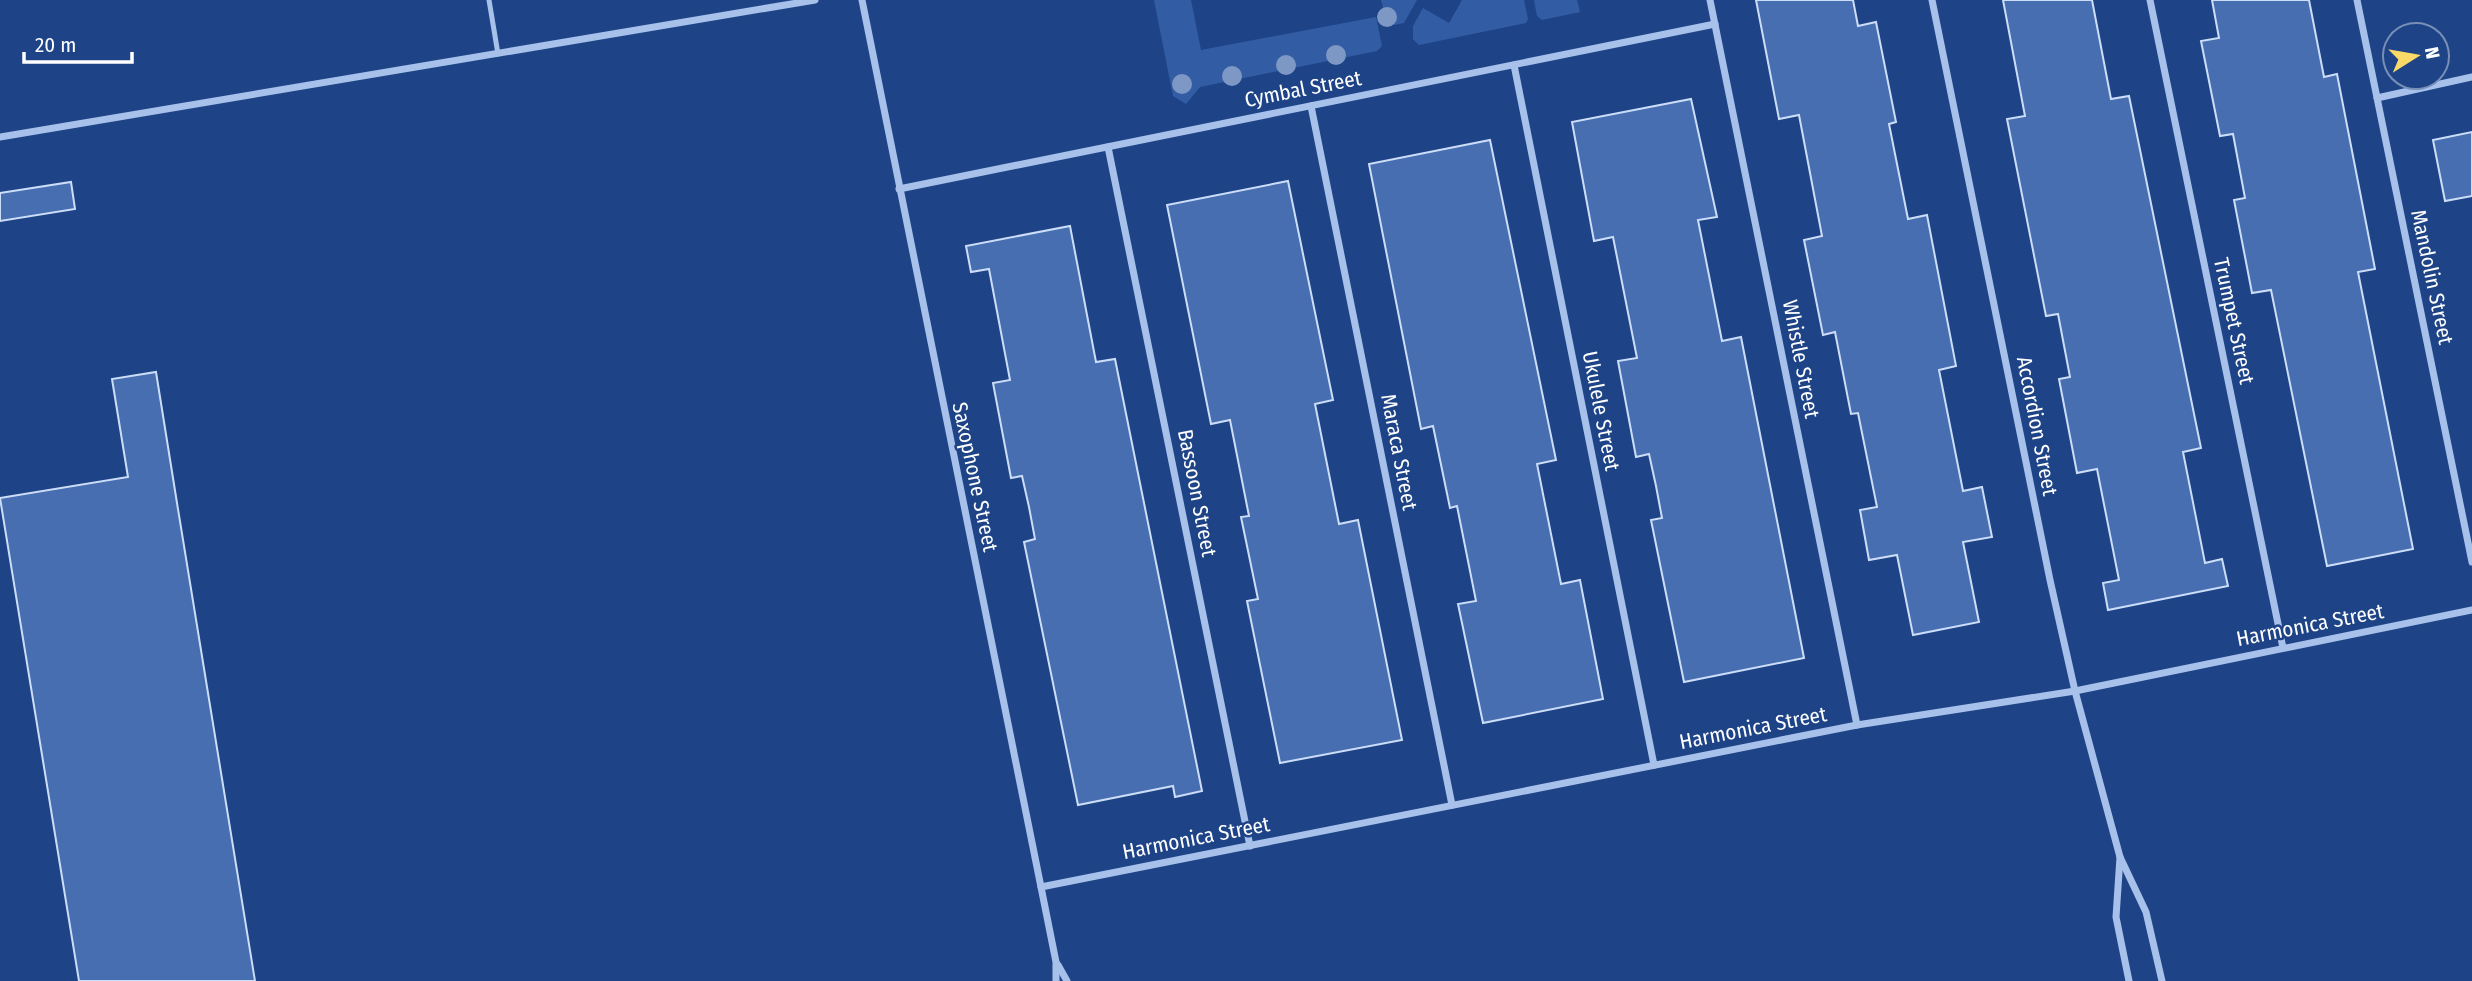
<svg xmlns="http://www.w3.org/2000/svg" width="2472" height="981" viewBox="0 0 2472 981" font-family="'Fira Sans Condensed',sans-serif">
<rect width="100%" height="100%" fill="#1e4487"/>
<g fill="#325da5">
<path d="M 1154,0 L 1191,0 L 1201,50 L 1376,17 L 1382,46 L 1377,51 L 1200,87 L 1186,104 L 1173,96 Z"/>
<path d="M 1381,0 L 1417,0 L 1404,23 L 1394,25 L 1386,18 Z"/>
<path d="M 1462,0 L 1524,0 L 1528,19 L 1526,23 L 1419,45 L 1413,39 L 1413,26 L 1423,8 L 1449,23 Z"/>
<path d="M 1534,0 L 1577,0 L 1580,12 L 1542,20 L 1537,16 Z"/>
</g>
<g fill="#466eb0" stroke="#ccddf8" stroke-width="2">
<path d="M 1756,0 L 1853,0 L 1858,26 L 1876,22 L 1896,122 L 1889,124 L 1908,219 L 1927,215 L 1956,366 L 1939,370 L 1963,491 L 1982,487 L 1992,537 L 1963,542 L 1979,622 L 1913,635 L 1897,555 L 1869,560 L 1860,510 L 1877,507 L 1858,413 L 1851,414 L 1835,332 L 1823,335 L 1804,240 L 1822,236 L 1799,115 L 1779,119 Z"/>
<path d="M 2003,0 L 2092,0 L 2111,99 L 2129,96 L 2201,448 L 2183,452 L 2205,563 L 2222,559 L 2228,586 L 2108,610 L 2103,583 L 2119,580 L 2097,469 L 2077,473 L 2059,379 L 2070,377 L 2058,314 L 2046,316 L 2007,119 L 2025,116 Z"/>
<path d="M 2212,0 L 2309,0 L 2324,77 L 2337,74 L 2375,269 L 2358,272 L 2413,549 L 2327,566 L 2271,290 L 2252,293 L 2234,200 L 2245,198 L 2233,134 L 2220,136 L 2201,41 L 2219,38 Z"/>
<path d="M 1691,99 L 1717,217 L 1698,220 L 1722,341 L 1741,337 L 1804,658 L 1684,682 L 1651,520 L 1662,518 L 1656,486 L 1649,454 L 1636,457 L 1618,361 L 1637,358 L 1613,237 L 1594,241 L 1572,122 Z"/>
<path d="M 2472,132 L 2472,196 L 2445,201 L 2433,140 Z"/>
<path d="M 1490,140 L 1556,460 L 1537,464 L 1561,584 L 1580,580 L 1603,699 L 1483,723 L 1458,604 L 1476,601 L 1457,506 L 1450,508 L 1433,426 L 1421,429 L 1369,164 Z"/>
<path d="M 1288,181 L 1333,400 L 1315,404 L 1339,524 L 1358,520 L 1402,740 L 1280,763 L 1247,601 L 1258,599 L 1241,517 L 1249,516 L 1230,420 L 1211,424 L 1167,205 Z"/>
<path d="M 71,182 L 75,209 L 0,221 L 0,193 Z"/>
<path d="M 1070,226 L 1096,362 L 1115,359 L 1202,791 L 1175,797 L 1173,786 L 1078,805 L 1024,542 L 1035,539 L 1029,507 L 1022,476 L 1011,478 L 993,383 L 1010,380 L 989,269 L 971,272 L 966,246 Z"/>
<path d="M 156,372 L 177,503 L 255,981 L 79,981 L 0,498 L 128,477 L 112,379 Z"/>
</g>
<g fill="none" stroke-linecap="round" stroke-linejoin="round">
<path stroke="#a7c1eb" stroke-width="5" d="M 489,0 L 498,54"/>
<g stroke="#a7c1eb" stroke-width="7">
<path d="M 862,0 L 1041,887 L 1056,962 L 1056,981"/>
<path d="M 1710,0 L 1857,725"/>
<path d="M 1932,0 L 2050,580 L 2075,691 L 2120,857 L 2146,912 L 2162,981"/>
<path d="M 2150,0 L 2283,648"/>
<path d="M 2357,0 L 2472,562"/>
<path d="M 1514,65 L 1654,765"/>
<path d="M 2377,98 L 2472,77"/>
<path d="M 1311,106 L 1452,805"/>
<path d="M 0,137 L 815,0"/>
<path d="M 1108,147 L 1250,846"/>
<path d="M 899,189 L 1715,24"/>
<path d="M 2120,857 L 2116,917 L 2129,981"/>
<path d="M 1041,887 L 1857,725 L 2075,691 L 2472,610"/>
<path d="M 1058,965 L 1067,981"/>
</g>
</g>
<g fill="#7e98c5">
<circle cx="1387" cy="17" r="10"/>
<circle cx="1336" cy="55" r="10"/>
<circle cx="1286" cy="65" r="10"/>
<circle cx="1232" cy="76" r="10"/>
<circle cx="1182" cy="84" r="10"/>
</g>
<g text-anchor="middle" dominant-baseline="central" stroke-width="5" stroke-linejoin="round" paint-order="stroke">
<g font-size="21" fill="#fff" stroke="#1e4487">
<text transform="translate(1303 89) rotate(-11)">Cymbal Street</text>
<text transform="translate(2432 277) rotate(78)">Mandolin Street</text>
<text transform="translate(2234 321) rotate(78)">Trumpet Street</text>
<text transform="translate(1801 359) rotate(79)">Whistle Street</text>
<text transform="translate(1601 411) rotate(79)">Ukulele Street</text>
<text transform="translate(2037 426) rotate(79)">Accordion Street</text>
<text transform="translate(1399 452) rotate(79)">Maraca Street</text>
<text transform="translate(975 477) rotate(78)">Saxophone Street</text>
<text transform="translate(1197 493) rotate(79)">Bassoon Street</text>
<text transform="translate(2310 625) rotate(-11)">Harmonica Street</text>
<text transform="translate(1753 728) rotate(-11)">Harmonica Street</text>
<text transform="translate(1196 838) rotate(-11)">Harmonica Street</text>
</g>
</g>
<g transform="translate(2416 56) rotate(79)"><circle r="33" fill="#1e4487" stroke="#788fb7" stroke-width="2"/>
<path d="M0-5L12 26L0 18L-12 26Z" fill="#fada66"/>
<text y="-10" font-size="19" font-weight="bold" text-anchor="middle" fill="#ffffff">N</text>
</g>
<path d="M24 52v10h108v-10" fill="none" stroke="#ffffff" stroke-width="3.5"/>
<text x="35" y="52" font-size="21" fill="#ffffff" stroke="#1e4487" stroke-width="5" paint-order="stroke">20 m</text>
</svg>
